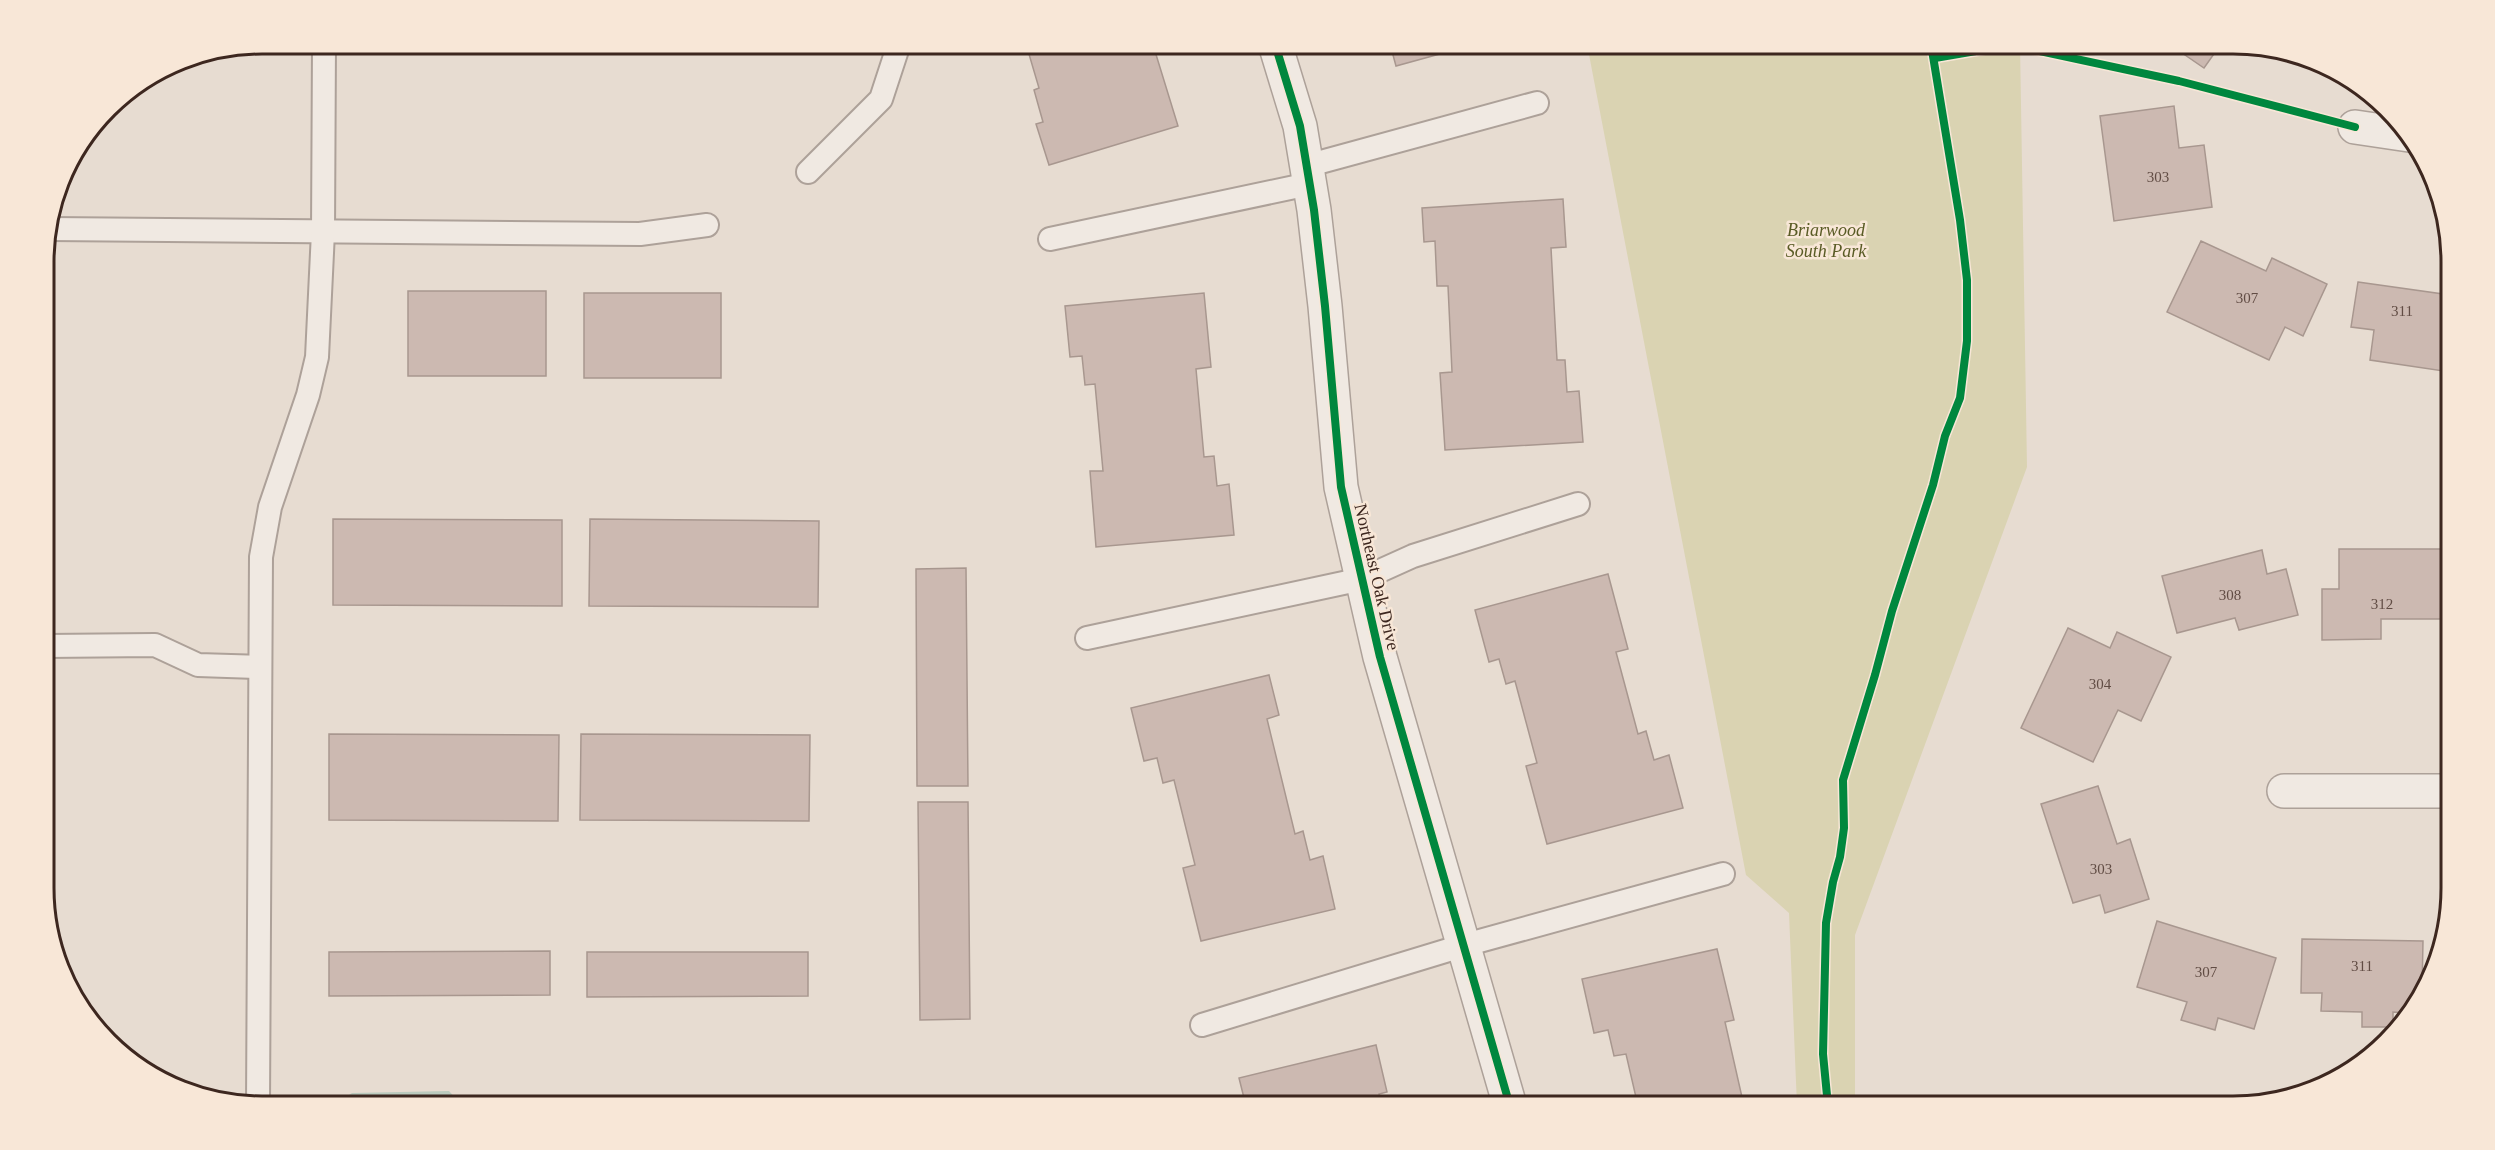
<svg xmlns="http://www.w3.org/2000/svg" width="2495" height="1150" viewBox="0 0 2495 1150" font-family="Georgia,serif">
<rect width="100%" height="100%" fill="#e7dcd1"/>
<path fill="#dad3b2" d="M 1587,44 L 2020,44 L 2027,467 L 1855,935 L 1855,1106 L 1797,1106 L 1789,913 L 1746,875 Z"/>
<path fill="#bbcbbe" d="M 449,1091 L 459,1102 L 459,1106 L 338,1106 L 340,1101 L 352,1093 Z"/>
<g fill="#ccb9b1" stroke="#a8978f" stroke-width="1.5">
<path d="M 1026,44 L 1134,44 L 1137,53 L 1154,48 L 1178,126 L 1049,165 L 1036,124 L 1043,122 L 1034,90 L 1039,88 Z"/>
<path d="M 1390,44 L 1476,44 L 1396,66 Z"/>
<path d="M 2169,44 L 2221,44 L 2204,68 Z"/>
<path d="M 2174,106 L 2179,148 L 2204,145 L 2212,207 L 2114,221 L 2100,116 Z"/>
<path d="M 1563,199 L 1566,247 L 1551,248 L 1557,360 L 1565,360 L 1567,392 L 1579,391 L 1583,442 L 1445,450 L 1440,373 L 1452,372 L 1448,286 L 1437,286 L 1435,241 L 1424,242 L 1422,208 Z"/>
<path d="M 2201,241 L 2266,271 L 2272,258 L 2327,284 L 2303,336 L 2285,327 L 2269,360 L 2167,312 Z"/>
<path d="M 2358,282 L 2450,295 L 2450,372 L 2370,360 L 2374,330 L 2351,327 Z"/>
<rect x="408" y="291" width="138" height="85"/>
<rect x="584" y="293" width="137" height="85"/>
<path d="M 1204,293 L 1211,367 L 1196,369 L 1204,457 L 1214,456 L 1217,486 L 1229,484 L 1234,535 L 1096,547 L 1090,471 L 1103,471 L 1095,384 L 1085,385 L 1082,356 L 1070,357 L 1065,306 Z"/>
<path d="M 333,519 L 562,520 L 562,606 L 333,605 Z"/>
<path d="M 590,519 L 819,521 L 818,607 L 589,606 Z"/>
<path d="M 2339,549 L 2442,549 L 2443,619 L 2381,619 L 2381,639 L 2322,640 L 2322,589 L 2339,589 Z"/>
<path d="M 2262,550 L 2267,574 L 2286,569 L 2298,615 L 2239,630 L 2235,618 L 2177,633 L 2162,576 Z"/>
<path d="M 966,568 L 968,786 L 917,786 L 916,569 Z"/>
<path d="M 1608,574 L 1628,649 L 1616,652 L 1638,734 L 1646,731 L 1654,760 L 1669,755 L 1683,808 L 1547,844 L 1526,766 L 1537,763 L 1515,681 L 1506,684 L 1499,659 L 1489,662 L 1475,610 Z"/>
<path d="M 2068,628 L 2110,648 L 2117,632 L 2171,657 L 2141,721 L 2118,710 L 2093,762 L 2021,728 Z"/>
<path d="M 1269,675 L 1279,715 L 1267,719 L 1295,834 L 1303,831 L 1310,860 L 1323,856 L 1335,909 L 1201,941 L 1183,868 L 1195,865 L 1174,780 L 1163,783 L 1157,758 L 1144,761 L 1131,708 Z"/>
<path d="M 329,734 L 559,735 L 558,821 L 329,820 Z"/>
<path d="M 581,734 L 810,735 L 809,821 L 580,820 Z"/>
<path d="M 2098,786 L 2117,844 L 2130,839 L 2149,899 L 2105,913 L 2100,895 L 2073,903 L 2041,804 Z"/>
<path d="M 918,802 L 968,802 L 970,1019 L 920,1020 Z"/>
<path d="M 2157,921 L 2276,958 L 2254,1029 L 2218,1018 L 2215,1030 L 2181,1020 L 2187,1002 L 2137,987 Z"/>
<path d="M 2302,939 L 2423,941 L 2422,991 L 2409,1013 L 2393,1012 L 2393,1027 L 2362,1027 L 2362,1012 L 2321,1011 L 2322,993 L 2301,993 Z"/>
<path d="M 1717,949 L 1734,1020 L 1725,1022 L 1744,1106 L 1638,1106 L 1626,1054 L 1614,1056 L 1608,1030 L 1594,1033 L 1582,979 Z"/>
<path d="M 550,951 L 550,995 L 329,996 L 329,952 Z"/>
<path d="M 587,952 L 808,952 L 808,996 L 587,997 Z"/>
<path d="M 1376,1045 L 1387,1092 L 1379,1094 L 1382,1106 L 1246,1106 L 1239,1078 Z"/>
<path d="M 573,1103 L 762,1104 L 762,1106 L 573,1106 Z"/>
</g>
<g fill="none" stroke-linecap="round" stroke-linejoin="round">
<g stroke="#ada199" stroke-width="26">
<g id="lane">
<path d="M 1306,166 L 1537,103"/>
<path d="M 808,172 L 881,99 L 899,44"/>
<path d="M 49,229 L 640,234 L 707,225"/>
<path d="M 1050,239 L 1309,184"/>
<path d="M 1087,638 L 1362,579 L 1413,556 L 1578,504"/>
<path d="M 45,646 L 155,645 L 198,665 L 260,667"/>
<path d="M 1202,1025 L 1465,945 L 1723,874"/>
<path d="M 258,1106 L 261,557 L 270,507 L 308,395 L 317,357 L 323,232 L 324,44"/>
</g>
</g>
<g stroke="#ada199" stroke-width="36">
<g id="street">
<path d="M 1275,44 L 1300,126 L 1314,210 L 1325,306 L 1341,487 L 1380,657 L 1510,1106"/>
<path d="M 2355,127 L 2409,135"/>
<path d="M 2284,791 L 2451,791"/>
</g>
</g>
<use href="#lane" stroke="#f0e9e2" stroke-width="22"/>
<use href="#street" stroke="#f0e9e2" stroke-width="33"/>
<g stroke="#f8e7d7" stroke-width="11">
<g id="cycleway">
<path d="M 1275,44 L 1300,126 L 1314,210 L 1325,306 L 1341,487 L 1380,657 L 1510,1106"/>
<path d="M 1935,58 L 2011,45 L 2179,81 L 2355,127"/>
<path d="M 1828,1106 L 1823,1054 L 1826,923 L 1833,882 L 1840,857 L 1844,828 L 1843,780 L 1875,675 L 1892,611 L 1933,485 L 1945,436 L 1960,398 L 1967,341 L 1967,280 L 1960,220 L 1931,44"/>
</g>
</g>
<use href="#cycleway" stroke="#00873e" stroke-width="8"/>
</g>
<g text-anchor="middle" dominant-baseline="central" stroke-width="5" stroke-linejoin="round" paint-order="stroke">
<g font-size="15" fill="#614c44">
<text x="2158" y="177">303</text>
<text x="2247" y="298">307</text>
<text x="2402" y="311">311</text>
<text x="2230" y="595">308</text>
<text x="2382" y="604">312</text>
<text x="2100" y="684">304</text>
<text x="2101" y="869">303</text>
<text x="2362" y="966">311</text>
<text x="2206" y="972">307</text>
</g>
<g font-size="18" font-style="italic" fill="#595b25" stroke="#f8e7d7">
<text x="1826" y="230">Briarwood<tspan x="1826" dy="21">South Park</tspan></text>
</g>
<g font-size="18" fill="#3d271f" stroke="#f8e7d7">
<text transform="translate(1377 577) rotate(77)">Northeast Oak Drive</text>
</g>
</g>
<path d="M0 0H2495V1150H0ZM262 54H2233A208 208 0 0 1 2441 262V888A208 208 0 0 1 2233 1096H262A208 208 0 0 1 54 888V262A208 208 0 0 1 262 54Z" fill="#f8e7d7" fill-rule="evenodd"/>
<path fill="none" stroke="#3d271f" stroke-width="3" d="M262 54H2233A208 208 0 0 1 2441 262V888A208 208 0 0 1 2233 1096H262A208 208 0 0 1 54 888V262A208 208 0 0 1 262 54Z"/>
</svg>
